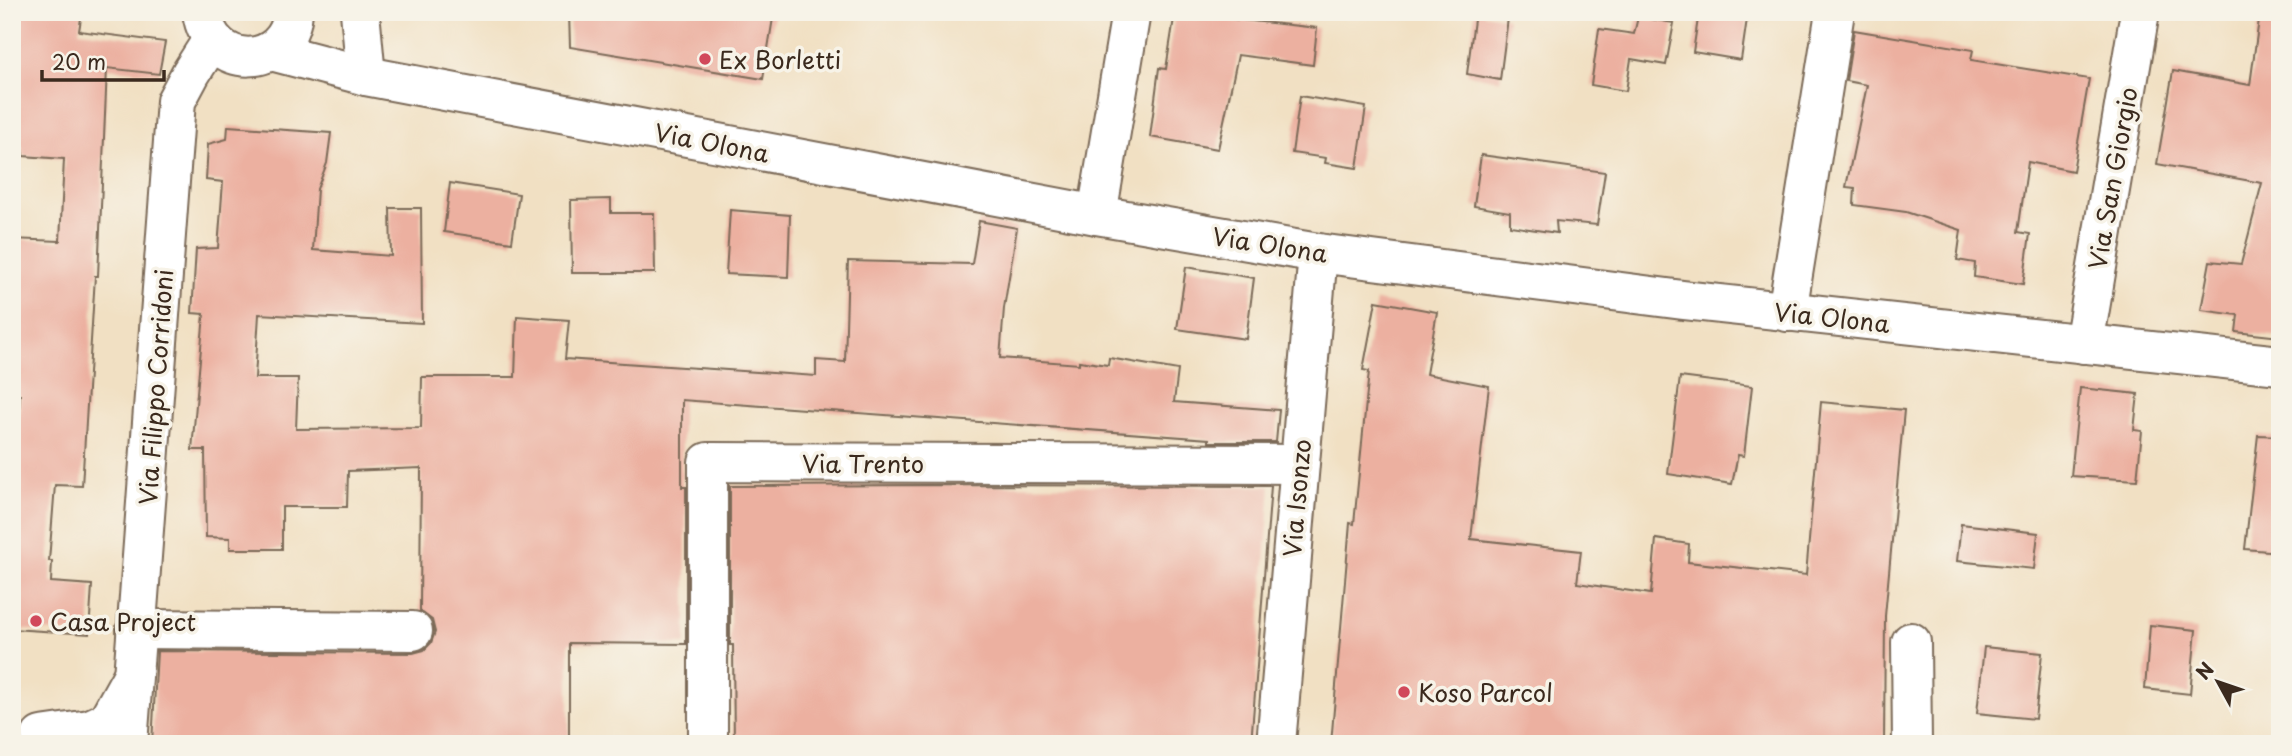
<svg xmlns="http://www.w3.org/2000/svg" width="2292" height="756" viewBox="0 0 2292 756" font-family="'Playpen Sans',sans-serif">
<rect width="100%" height="100%" fill="#f7f3e8"/>
<filter id="ink" filterUnits="userSpaceOnUse"><feTurbulence type="fractalNoise" baseFrequency=".0143" numOctaves="2"/><feDisplacementMap in="SourceGraphic" scale="14" xChannelSelector="R" yChannelSelector="G"/><feConvolveMatrix kernelMatrix="1 2 1 2 8 2 1 2 1" color-interpolation-filters="sRGB"/></filter>
<filter id="wash" filterUnits="userSpaceOnUse"><feTurbulence type="fractalNoise" baseFrequency=".00686" numOctaves="4" result="noise"/><feDisplacementMap in="SourceGraphic" scale="28" xChannelSelector="R" yChannelSelector="G"/><feGaussianBlur stdDeviation="1.57" result="paint"/><feColorMatrix in="noise" values="0 0 0 0 0 0 0 0 0 0 0 0 0 0 0 0 0 1.4 0 .05"/><feComposite in="paint" operator="in"/></filter>
<g filter="url(#wash)">
<rect width="100%" height="100%" fill="#f1e0c3"/>
<g id="blocks">
<g fill="#ecb0a0">
<path d="M 12,12 L 82,12 L 79,31 L 165,42 L 159,74 L 107,68 L 98,276 L 95,276 L 82,486 L 55,485 L 49,561 L 52,561 L 51,582 L 92,585 L 89,634 L 12,629 L 12,522 L 20,395 L 12,395 L 12,239 L 60,241 L 64,159 L 23,156 L 22,146 L 12,145 Z"/>
<path d="M 569,12 L 774,12 L 763,79 L 570,47 Z"/>
<path d="M 1175,12 L 1235,12 L 1234,19 L 1317,28 L 1313,65 L 1238,55 L 1218,149 L 1150,137 L 1159,68 L 1166,69 Z"/>
<path d="M 1475,12 L 1508,18 L 1500,80 L 1467,74 Z"/>
<path d="M 1699,12 L 1748,12 L 1741,60 L 1693,52 Z"/>
<path d="M 2260,12 L 2280,14 L 2280,337 L 2236,332 L 2238,315 L 2201,310 L 2210,261 L 2241,264 L 2262,183 L 2157,164 L 2173,71 L 2250,85 Z"/>
<path d="M 1638,17 L 1674,23 L 1666,65 L 1631,59 L 1626,91 L 1591,85 L 1599,29 L 1634,34 Z"/>
<path d="M 1854,30 L 1973,50 L 1971,60 L 2089,79 L 2073,171 L 2028,162 L 2018,232 L 2030,234 L 2023,284 L 1974,277 L 1975,263 L 1957,260 L 1961,230 L 1906,212 L 1854,205 L 1855,188 L 1846,187 L 1867,85 L 1846,81 Z"/>
<path d="M 1300,96 L 1366,107 L 1357,168 L 1325,163 L 1326,158 L 1292,153 Z"/>
<path d="M 228,126 L 331,133 L 327,163 L 317,189 L 313,250 L 391,256 L 390,208 L 421,208 L 422,323 L 259,314 L 255,378 L 298,378 L 296,429 L 421,428 L 422,377 L 515,377 L 517,316 L 569,320 L 565,359 L 816,376 L 816,360 L 845,362 L 848,261 L 972,264 L 979,221 L 1017,228 L 1004,308 L 1000,358 L 1079,364 L 1079,361 L 1108,365 L 1109,358 L 1178,370 L 1174,402 L 1279,410 L 1276,442 L 1209,442 L 1209,439 L 682,400 L 682,487 L 686,487 L 686,644 L 569,643 L 569,744 L 152,744 L 157,651 L 413,653 L 424,650 L 431,643 L 435,632 L 432,620 L 420,611 L 421,468 L 348,471 L 347,507 L 282,507 L 282,549 L 230,549 L 230,538 L 206,537 L 205,450 L 192,450 L 204,314 L 192,313 L 196,249 L 218,248 L 223,182 L 206,180 L 208,144 L 227,139 Z"/>
<path d="M 1481,155 L 1605,172 L 1597,225 L 1556,221 L 1557,233 L 1510,226 L 1510,212 L 1474,206 Z"/>
<path d="M 450,183 L 519,194 L 512,242 L 444,232 Z"/>
<path d="M 611,199 L 611,213 L 654,213 L 655,273 L 572,273 L 571,200 Z"/>
<path d="M 730,210 L 790,215 L 788,277 L 726,274 Z"/>
<path d="M 1186,267 L 1254,278 L 1246,339 L 1177,329 Z"/>
<path d="M 1376,301 L 1437,312 L 1426,374 L 1489,386 L 1471,539 L 1581,551 L 1577,583 L 1651,594 L 1656,539 L 1689,544 L 1688,562 L 1806,575 L 1821,402 L 1904,410 L 1885,616 L 1884,744 L 1331,744 L 1350,523 L 1354,524 L 1369,371 L 1363,370 Z"/>
<path d="M 1680,377 L 1752,386 L 1744,456 L 1738,455 L 1732,484 L 1668,474 Z"/>
<path d="M 2080,388 L 2138,394 L 2134,430 L 2142,431 L 2137,480 L 2071,476 Z"/>
<path d="M 2258,435 L 2280,436 L 2280,552 L 2245,549 Z"/>
<path d="M 926,485 L 1271,486 L 1251,744 L 734,744 L 733,645 L 730,645 L 730,486 Z"/>
<path d="M 1961,524 L 2038,533 L 2034,569 L 1957,561 Z"/>
<path d="M 2150,625 L 2196,630 L 2190,694 L 2145,689 Z"/>
<path d="M 1984,647 L 2042,653 L 2035,719 L 1977,713 Z"/>
</g>
</g>
</g>
<g filter="url(#ink)">
<use href="#blocks" fill-opacity="0" stroke="#7b6a58" stroke-width="2"/>
<g fill="none" stroke-linecap="round" stroke-linejoin="round">
<g stroke="#7b6a58" stroke-width="42">
<g id="minor">
<path d="M 202,12 C 210,72 288,71 293,12"/>
<path d="M 360,12 L 366,76"/>
<path d="M 271,51 L 366,76 L 1097,215 L 1318,253 L 1683,300 L 2280,365"/>
<path d="M 1097,215 L 1131,12"/>
<path d="M 1787,312 L 1835,12"/>
<path d="M 2084,344 L 2140,12"/>
<path d="M 136,629 L 413,631"/>
<path d="M 1911,642 L 1912,744"/>
<path d="M 41,736 L 90,729 L 107,721 L 131,678"/>
<path d="M 128,744 L 176,101 L 191,73 L 212,40"/>
<path d="M 708,744 L 708,462 L 1299,464"/>
<path d="M 1276,744 L 1318,253"/>
</g>
</g>
<use href="#minor" stroke="#fff" stroke-width="38"/>
</g>
</g>
<g fill="#d1495b" stroke="#f7f3e8" stroke-width="2.5">
<circle cx="705" cy="59" r="7"/>
<circle cx="36" cy="621" r="7"/>
<circle cx="1404" cy="692" r="7"/>
</g>
<g text-anchor="middle" dominant-baseline="central" stroke-width="7" stroke-linejoin="round" paint-order="stroke">
<g font-size="24" fill="#3b2a1e" stroke="#f7f3e8" text-anchor="start">
<text x="719" y="59">Ex Borletti</text>
<text x="50" y="621">Casa Project</text>
<text x="1418" y="692">Koso Parcol</text>
</g>
<g font-size="24" fill="#3b2a1e" stroke="#f7f3e8">
<text transform="translate(712 142) rotate(11)">Via Olona</text>
<text transform="translate(2112 178) rotate(-80)">Via San Giorgio</text>
<text transform="translate(1270 244) rotate(9)">Via Olona</text>
<text transform="translate(1832 317) rotate(6)">Via Olona</text>
<text transform="translate(155 387) rotate(-86)">Via Filippo Corridoni</text>
<text x="863" y="463">Via Trento</text>
<text transform="translate(1296 498) rotate(-85)">Via Isonzo</text>
</g>
</g>
<rect width="2292" height="756" fill="none" stroke="#f7f3e8" stroke-width="42"/>
<g transform="translate(2218 682) rotate(310)" stroke="#f7f3e8" stroke-width="5" paint-order="stroke">
<path d="M0-5L12 26L0 18L-12 26Z" fill="#3b2a1e"/>
<text y="-10" font-size="19" font-weight="bold" text-anchor="middle" fill="#3b2a1e">N</text>
</g>
<path d="M42 70v10h122v-10" fill="none" stroke="#3b2a1e" stroke-width="3.5"/>
<text x="52" y="70" font-size="21" fill="#3b2a1e" stroke="#f7f3e8" stroke-width="5" paint-order="stroke">20 m</text>
</svg>
